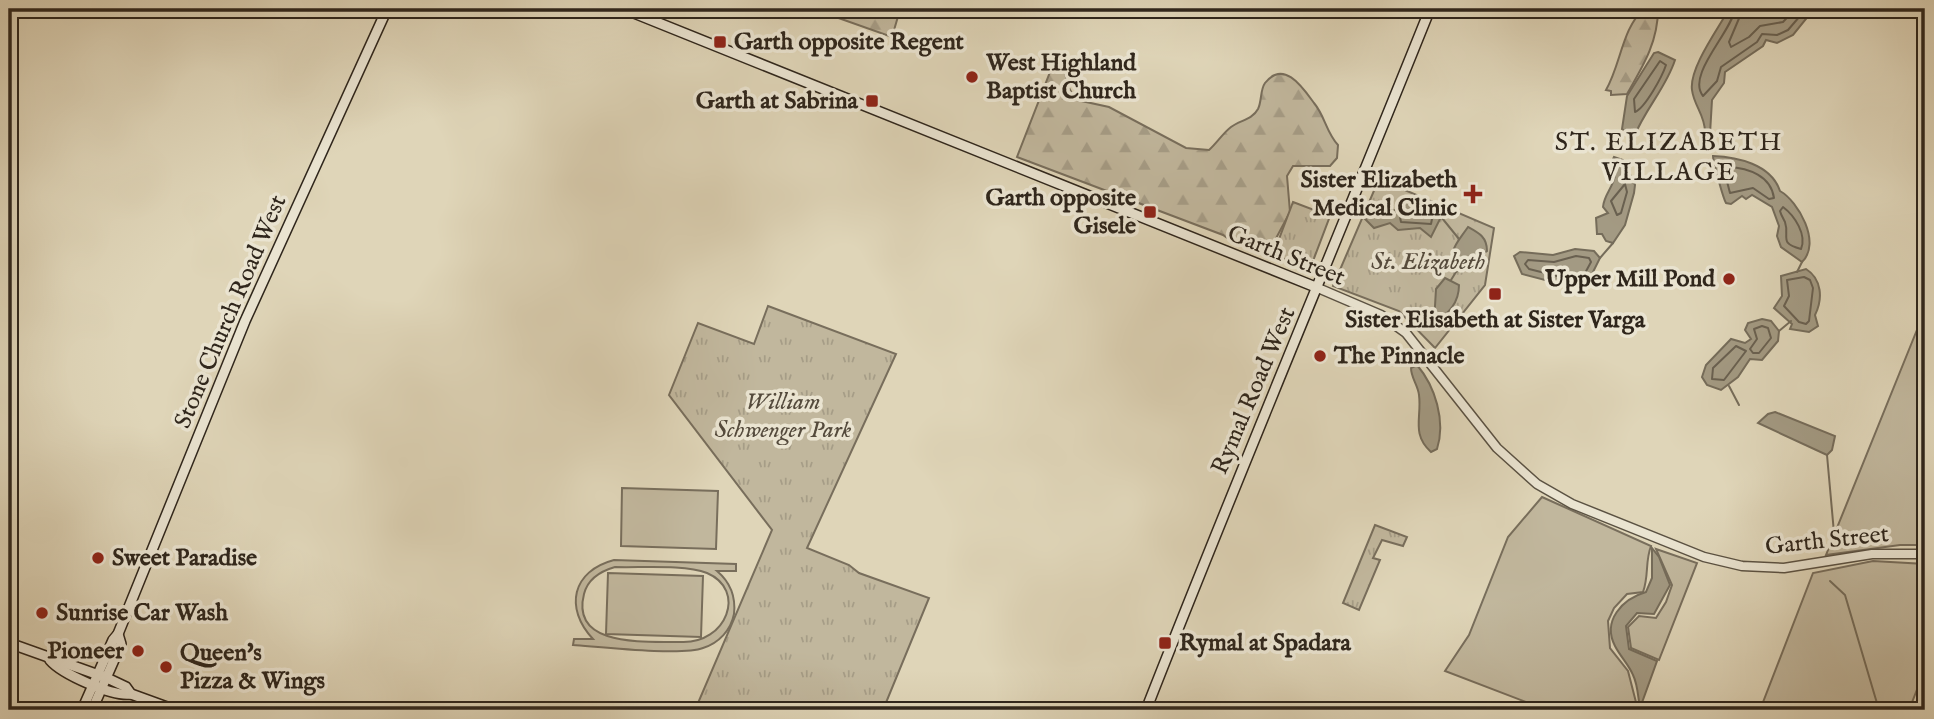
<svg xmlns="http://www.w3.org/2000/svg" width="1934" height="719" viewBox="0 0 1934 719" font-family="'IM FELL English',serif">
<defs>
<pattern id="forest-firs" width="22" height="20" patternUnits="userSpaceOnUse" patternTransform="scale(1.75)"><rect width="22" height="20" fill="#c1b79d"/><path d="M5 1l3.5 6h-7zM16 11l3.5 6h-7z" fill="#a69d87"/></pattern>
<pattern id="park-tufts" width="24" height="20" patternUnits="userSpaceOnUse" patternTransform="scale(1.75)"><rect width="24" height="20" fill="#c1b79d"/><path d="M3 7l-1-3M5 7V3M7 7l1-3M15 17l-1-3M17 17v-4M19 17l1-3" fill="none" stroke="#a69d87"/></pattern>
</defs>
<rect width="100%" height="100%" fill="#dfd5b8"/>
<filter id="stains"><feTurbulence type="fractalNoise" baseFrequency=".00286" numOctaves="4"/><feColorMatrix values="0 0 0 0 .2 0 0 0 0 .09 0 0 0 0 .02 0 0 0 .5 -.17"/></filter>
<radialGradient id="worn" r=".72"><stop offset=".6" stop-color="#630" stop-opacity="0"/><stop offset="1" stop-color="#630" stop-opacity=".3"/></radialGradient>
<g fill="#c1b79d" stroke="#786e5c" stroke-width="2" fill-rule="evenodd">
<path d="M 1925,310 L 1925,545 L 1900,545 L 1826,555 Z"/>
<path d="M 622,488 L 718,491 L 716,549 L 621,546 Z"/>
<path d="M 1542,497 L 1651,546 C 1645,561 1649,576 1643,592 L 1627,594 L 1614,608 L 1608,621 L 1610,648 L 1628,671 L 1638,710 L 1547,710 L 1445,671 L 1469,635 L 1508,537 Z"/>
<path d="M 1656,549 L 1697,563 L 1659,660 L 1631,648 L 1628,627 L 1639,616 L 1656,618 L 1666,602 L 1672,585 Z"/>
<path d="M 614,560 L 736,564 L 736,571 L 717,571 C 730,582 736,596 734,614 C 731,630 719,643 703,648 C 682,656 601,647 573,645 L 574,639 L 593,639 C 564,608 572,571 614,560 ZM 615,567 C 640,568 684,564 707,573 C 747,590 727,644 681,642 C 649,641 570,649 584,594 C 588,578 601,571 615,567 Z"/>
<path d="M 1873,561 L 1925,564 L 1925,669 L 1909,710 L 1760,710 L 1813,573 Z"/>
<path d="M 608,573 L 703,576 L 701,637 L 606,634 Z"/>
</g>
<g fill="url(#forest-firs)" stroke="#786e5c" stroke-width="2">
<path d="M 813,9 L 890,9 L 899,13 L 892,37 Z"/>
<path d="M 1644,9 L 1658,9 C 1658,42 1643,66 1627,94 L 1611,95 L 1611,91 L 1606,90 C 1621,64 1622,28 1644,9 Z"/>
<path d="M 1061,62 C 1069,77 1063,84 1077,100 L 1109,107 L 1186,148 L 1209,150 C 1217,143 1223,133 1231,127 C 1240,120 1252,120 1258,109 C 1262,101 1260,90 1265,83 C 1284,59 1303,88 1314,103 C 1325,116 1326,132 1338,145 L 1337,158 L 1330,166 L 1293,166 L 1287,176 L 1290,212 L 1273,244 L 1237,245 L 1223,235 L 1017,157 L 1052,67 Z"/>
</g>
<g fill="url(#park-tufts)" stroke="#786e5c" stroke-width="2">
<path d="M 1379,179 L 1494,228 L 1485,285 L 1435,348 L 1399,311 L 1333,286 Z"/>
<path d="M 1293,202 L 1330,216 L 1310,269 L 1273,255 Z"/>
<path d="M 768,306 L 896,354 L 807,548 L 849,565 L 859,573 L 929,598 L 883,710 L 695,710 L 772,530 L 669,395 L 698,323 L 754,344 Z"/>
<path d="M 1375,525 L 1407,537 L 1403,546 L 1382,540 L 1373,558 L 1380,560 L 1359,610 L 1343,603 Z"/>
</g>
<g fill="#a39a83" stroke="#756c5a" stroke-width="2">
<path d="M 1729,9 L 1814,9 L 1793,35 L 1777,43 L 1766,40 L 1763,46 L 1725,72 L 1724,83 L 1712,100 L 1710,134 L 1705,132 C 1705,115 1694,106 1692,90 C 1689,68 1718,29 1729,9 Z"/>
<path d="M 1658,52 L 1675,60 C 1666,88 1645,109 1634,137 L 1622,129 L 1627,96 L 1654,53 Z"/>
<path d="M 1713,156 C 1737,157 1771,164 1780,191 C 1798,201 1822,243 1802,262 L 1781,247 L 1777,236 L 1779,226 L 1772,207 L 1752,195 L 1746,199 L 1742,196 L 1731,204 L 1726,203 C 1723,198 1713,161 1713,156 Z"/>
<path d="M 1614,157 L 1623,160 L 1635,185 L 1634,193 L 1625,225 L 1613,243 L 1606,241 L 1602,234 L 1597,234 L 1596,218 L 1608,213 L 1603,207 C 1604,194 1614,187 1615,174 L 1609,167 Z"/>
<path d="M 1415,200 L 1441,209 L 1443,213 L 1431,237 L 1420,228 L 1398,230 L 1390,223 L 1374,228 L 1365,219 L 1374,216 L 1379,209 L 1396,210 L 1408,201 Z"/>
<path d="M 1468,227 C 1479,233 1487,237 1487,251 L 1456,272 C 1448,249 1455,246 1468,227 Z"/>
<path d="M 1575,249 L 1594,251 L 1600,258 L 1588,282 L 1568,286 L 1522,274 L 1514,256 L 1520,252 L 1553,255 Z"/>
<path d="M 1806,269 C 1822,279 1823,299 1815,315 L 1818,326 L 1809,332 L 1790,329 L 1792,324 L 1774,308 L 1782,296 L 1781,276 Z"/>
<path d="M 1445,278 L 1459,285 C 1459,303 1449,313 1434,323 L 1436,289 Z"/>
<path d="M 1762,319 L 1771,321 L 1779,331 L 1778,341 L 1762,360 L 1750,359 L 1738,377 L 1721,390 L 1707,385 L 1702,377 L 1706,365 L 1731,339 L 1745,343 L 1751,339 L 1745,330 L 1748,323 Z"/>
<path d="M 1417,365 C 1435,386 1446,421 1437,449 L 1431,452 C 1411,434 1422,417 1419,395 C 1418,385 1411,378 1411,368 Z"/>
<path d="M 1775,412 L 1835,436 L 1832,450 L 1827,455 L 1758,423 L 1768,414 Z"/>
<path d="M 1652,548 L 1659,557 L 1670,585 L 1654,614 L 1637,613 L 1626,626 L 1629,649 L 1657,661 L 1640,708 C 1638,698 1638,685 1633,675 C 1629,665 1620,656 1615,646 C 1602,621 1622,599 1646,592 L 1652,578 Z"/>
</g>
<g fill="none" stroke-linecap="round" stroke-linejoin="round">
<g stroke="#696050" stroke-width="2">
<path d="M 1735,9 C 1731,33 1686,75 1703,96 L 1717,81 L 1721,67 L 1757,42 L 1762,34 L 1777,35 L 1788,30 L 1806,9"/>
<path d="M 1743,9 L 1729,42 L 1731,47 L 1749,37 L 1760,26 L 1783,22 L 1795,9"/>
<path d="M 1660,61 L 1666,65 C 1662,77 1645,108 1635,112 L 1634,99 Z"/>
<path d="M 1728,167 C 1749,168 1771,176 1774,198 L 1769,199 L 1753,188 L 1730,193 L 1724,170 Z"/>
<path d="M 1625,184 L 1627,192 L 1621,213 L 1617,215 L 1611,201 Z"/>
<path d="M 1413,207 L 1433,214 L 1431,224 L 1401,222 L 1400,217 Z"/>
<path d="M 1783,207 C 1795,216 1807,235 1801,249 C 1778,243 1790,237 1785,222 C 1783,218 1781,215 1780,211 Z"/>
<path d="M 1576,256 L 1589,258 L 1591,262 L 1584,275 L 1569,279 L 1529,269 L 1525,264 L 1528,260 L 1554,262 Z"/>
<path d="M 1804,277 L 1810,280 L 1813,288 L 1809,321 L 1806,324 L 1799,322 L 1784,306 L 1789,296 L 1787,280 Z"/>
<path d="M 1762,326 L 1768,328 L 1771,338 L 1759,353 L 1753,353 L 1750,349 L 1757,339 L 1754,329 Z"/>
<path d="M 1736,346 L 1746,351 L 1724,380 L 1712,379 L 1713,368 Z"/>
</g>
<g stroke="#756c5a" stroke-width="2">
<path d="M 1442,218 L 1459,239"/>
<path d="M 1600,258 L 1613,243"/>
<path d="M 1797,272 L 1802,262"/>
<path d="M 1451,280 L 1456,272"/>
<path d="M 1779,331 L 1791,321"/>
<path d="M 1729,386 L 1739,405"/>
<path d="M 1827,455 L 1835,544"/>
<path d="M 1830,581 L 1845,595 L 1879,710"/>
</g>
<g stroke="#5b5243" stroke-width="11">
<path id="tertiary" d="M 1318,288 L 1381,315 L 1406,333 L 1497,448 L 1537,484 L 1572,504 L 1704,557 L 1742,566 L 1784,568 L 1872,554 L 1925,554"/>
</g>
<g stroke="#2f261c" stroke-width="12">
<g id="secondary">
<path d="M 624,9 L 1318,288"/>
<path d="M 9,643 L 107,678 L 126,687 L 131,694 L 175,710"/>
<path d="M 50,660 C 62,674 113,697 131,694"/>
<path d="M 82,710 L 113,640 L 118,634 L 245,321 L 387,9"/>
<path d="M 92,710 L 121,644 L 118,634"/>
<path d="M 1146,710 C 1238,475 1336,243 1430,9"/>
</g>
</g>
<use href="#tertiary" stroke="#eae4d1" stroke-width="8"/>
<use href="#secondary" stroke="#eae4d1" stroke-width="9"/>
</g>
<g fill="#8f2418" stroke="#eae4d1" stroke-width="2.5">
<rect x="713" y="35" width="14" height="14" rx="3.5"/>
<circle cx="972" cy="77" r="7"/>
<rect x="865" y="94" width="14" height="14" rx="3.5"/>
<path d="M1469.5 183.5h7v7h7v7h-7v7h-7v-7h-7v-7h7z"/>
<rect x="1143" y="205" width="14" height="14" rx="3.5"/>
<circle cx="1729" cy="279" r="7"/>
<rect x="1488" y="287" width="14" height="14" rx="3.5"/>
<circle cx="1320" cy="356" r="7"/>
<circle cx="98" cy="558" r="7"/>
<circle cx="42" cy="613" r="7"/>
<rect x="1158" y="636" width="14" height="14" rx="3.5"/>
<circle cx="138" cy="651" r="7"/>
<circle cx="166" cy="667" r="7"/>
</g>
<g text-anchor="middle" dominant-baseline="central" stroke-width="7" stroke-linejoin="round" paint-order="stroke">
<g font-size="24" font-weight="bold" fill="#2f261c" stroke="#eae4d1" text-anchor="start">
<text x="734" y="42">Garth opposite Regent</text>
<text x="986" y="63">West Highland<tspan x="986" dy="28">Baptist Church</tspan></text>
<text x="858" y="101" text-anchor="end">Garth at Sabrina</text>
<text x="1457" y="180" text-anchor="end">Sister Elizabeth<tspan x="1457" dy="28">Medical Clinic</tspan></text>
<text x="1136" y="198" text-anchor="end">Garth opposite<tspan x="1136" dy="28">Gisele</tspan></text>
<text x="1715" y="279" text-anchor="end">Upper Mill Pond</text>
<text x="1495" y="320" text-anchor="middle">Sister Elisabeth at Sister Varga</text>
<text x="1334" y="356">The Pinnacle</text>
<text x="112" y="558">Sweet Paradise</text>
<text x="56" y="613">Sunrise Car Wash</text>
<text x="1179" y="643">Rymal at Spadara</text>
<text x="124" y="651" text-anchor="end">Pioneer</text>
<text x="180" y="653">Queen's<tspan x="180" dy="28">Pizza &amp; Wings</tspan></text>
</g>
<g font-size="24" fill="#2f261c" stroke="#eae4d1">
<text transform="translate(1286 256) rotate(22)">Garth Street</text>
<text transform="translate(231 312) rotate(-67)">Stone Church Road West</text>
<text transform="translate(1254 391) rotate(-67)">Rymal Road West</text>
<text transform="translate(1827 541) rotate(-6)">Garth Street</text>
</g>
<g font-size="24" font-style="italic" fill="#544a3c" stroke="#eae4d1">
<text x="1428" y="262">St. Elizabeth</text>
<text x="783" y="402">William<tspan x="783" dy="28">Schwenger Park</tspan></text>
</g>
<g font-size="26" letter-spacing="2" fill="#2f261c" stroke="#eae4d1">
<text x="1669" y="142">ST. ELIZABETH<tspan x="1669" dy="30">VILLAGE</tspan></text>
</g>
</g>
<rect width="1934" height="719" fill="none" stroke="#dfd5b8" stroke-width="35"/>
<rect x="10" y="10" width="1913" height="698" fill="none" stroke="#2f261c" stroke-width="3.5"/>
<rect x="18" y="18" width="1899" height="684" fill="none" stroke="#2f261c" stroke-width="2"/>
<rect width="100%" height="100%" filter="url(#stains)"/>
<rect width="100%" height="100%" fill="url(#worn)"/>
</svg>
